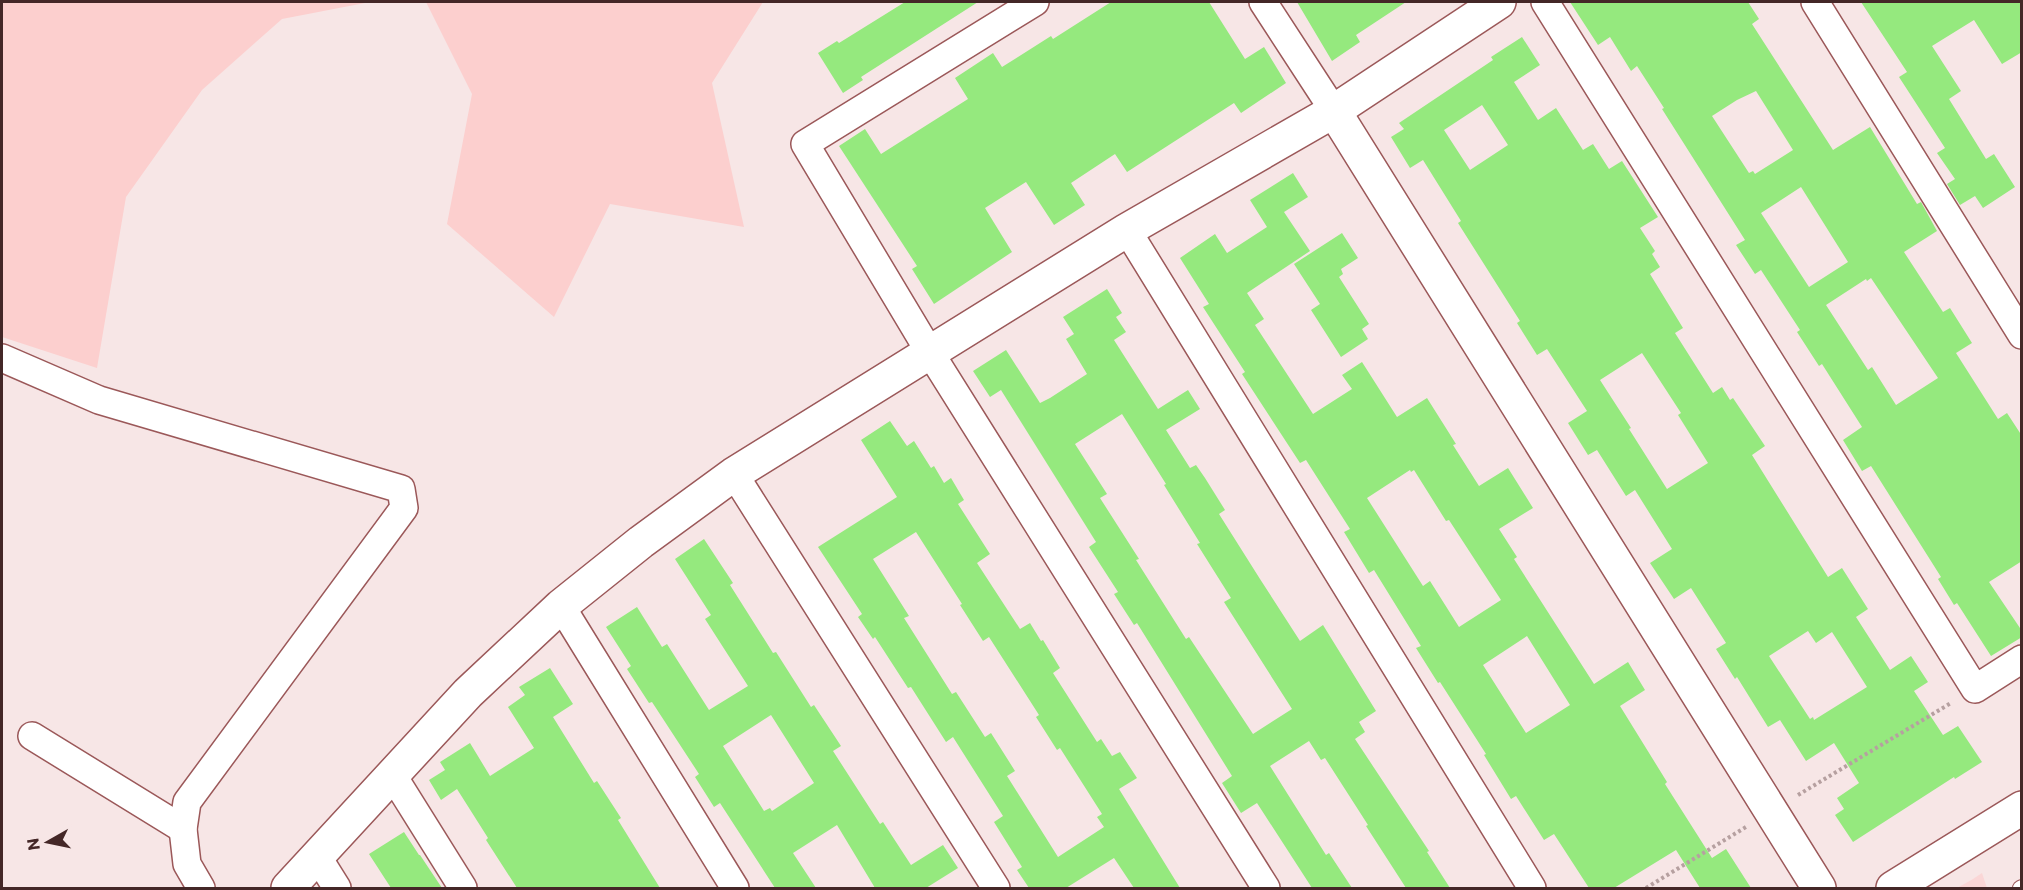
<svg xmlns="http://www.w3.org/2000/svg" width="2023" height="890" viewBox="0 0 2023 890" font-family="Commissioner,sans-serif">
<rect width="100%" height="100%" fill="#f7e6e6"/>
<path fill="#fad6d6" d="M 1982,873 L 1987,888 L 1957,888 L 1973,879 Z"/>
<g fill="#fccfce">
<path d="M 2,2 L 370,2 L 282,19 L 202,90 L 126,197 L 97,368 L 2,337 Z"/>
<path d="M 426,2 L 763,2 L 712,83 L 744,227 L 610,204 L 554,317 L 447,224 L 472,94 Z"/>
</g>
<g fill="#95e97e" fill-rule="evenodd">
<path d="M 905,2 L 978,2 L 861,77 L 863,80 L 843,93 L 818,53 L 837,41 L 839,43 Z"/>
<path d="M 1111,2 L 1209,2 L 1245,59 L 1264,47 L 1286,83 L 1241,113 L 1234,103 L 1127,172 L 1115,154 L 1071,183 L 1085,205 L 1054,225 L 1026,182 L 985,208 L 1012,252 L 934,304 L 912,269 L 917,266 L 839,146 L 865,129 L 881,154 L 968,99 L 955,78 L 993,53 L 1002,67 L 1051,36 L 1053,39 Z"/>
<path d="M 1297,2 L 1406,2 L 1356,35 L 1360,42 L 1332,61 Z"/>
<path d="M 1570,2 L 1748,2 L 1759,19 L 1752,24 L 1833,150 L 1870,127 L 1917,204 L 1921,202 L 1937,231 L 1904,252 L 1943,312 L 1950,308 L 1972,343 L 1956,353 L 1998,419 L 2007,413 L 2022,436 L 2022,561 L 1989,582 L 2022,631 L 2022,637 L 1991,656 L 1957,603 L 1954,605 L 1938,579 L 1941,577 L 1871,466 L 1862,471 L 1843,440 L 1862,427 L 1822,364 L 1819,366 L 1797,332 L 1800,330 L 1761,270 L 1755,274 L 1736,245 L 1745,240 L 1662,109 L 1664,108 L 1637,66 L 1631,71 L 1610,37 L 1598,45 ZM 1756,91 L 1793,150 L 1755,174 L 1753,171 L 1749,173 L 1712,116 L 1737,100 ZM 1801,187 L 1848,262 L 1809,287 L 1761,213 ZM 1871,278 L 1938,378 L 1896,405 L 1872,367 L 1868,370 L 1826,305 L 1866,279 L 1867,281 Z"/>
<path d="M 1861,2 L 2022,2 L 2022,52 L 2002,64 L 1974,20 L 1932,46 L 1961,91 L 1949,99 L 1986,159 L 1994,154 L 2015,187 L 1983,208 L 1975,196 L 1960,205 L 1947,184 L 1955,179 L 1937,153 L 1945,148 L 1899,77 L 1907,72 Z"/>
<path d="M 1522,37 L 1540,65 L 1514,82 L 1538,120 L 1556,108 L 1583,150 L 1593,144 L 1609,169 L 1622,161 L 1658,217 L 1640,228 L 1655,251 L 1652,254 L 1660,267 L 1650,274 L 1683,328 L 1675,333 L 1713,393 L 1722,387 L 1730,400 L 1733,398 L 1765,446 L 1752,455 L 1828,577 L 1842,568 L 1868,609 L 1856,617 L 1890,670 L 1911,656 L 1928,682 L 1914,691 L 1943,735 L 1958,726 L 1982,762 L 1955,779 L 1954,777 L 1853,842 L 1835,815 L 1844,809 L 1837,798 L 1859,783 L 1834,743 L 1806,761 L 1780,720 L 1768,727 L 1737,677 L 1735,679 L 1716,649 L 1726,643 L 1691,588 L 1674,599 L 1650,563 L 1672,549 L 1635,490 L 1626,496 L 1597,450 L 1588,455 L 1568,423 L 1587,411 L 1547,349 L 1537,355 L 1517,323 L 1520,321 L 1458,223 L 1461,221 L 1423,160 L 1410,168 L 1391,137 L 1404,129 L 1399,123 L 1493,60 L 1491,57 ZM 1482,105 L 1508,145 L 1470,170 L 1444,130 ZM 1642,353 L 1681,413 L 1678,415 L 1708,463 L 1667,489 L 1629,429 L 1631,428 L 1600,380 ZM 1808,631 L 1816,643 L 1832,632 L 1867,687 L 1814,720 L 1813,717 L 1810,719 L 1769,656 Z"/>
<path d="M 1293,173 L 1308,197 L 1284,212 L 1310,251 L 1247,293 L 1264,319 L 1255,325 L 1313,414 L 1352,389 L 1342,375 L 1362,362 L 1397,417 L 1427,398 L 1456,444 L 1453,445 L 1479,486 L 1508,468 L 1533,508 L 1499,529 L 1517,557 L 1514,559 L 1594,684 L 1628,662 L 1645,690 L 1620,706 L 1667,782 L 1665,784 L 1712,858 L 1726,849 L 1751,888 L 1700,888 L 1676,850 L 1614,888 L 1589,888 L 1554,834 L 1544,840 L 1516,796 L 1511,799 L 1484,755 L 1486,754 L 1440,682 L 1438,683 L 1416,648 L 1421,646 L 1374,570 L 1369,573 L 1344,532 L 1350,529 L 1306,460 L 1300,463 L 1242,374 L 1245,372 L 1203,307 L 1209,304 L 1180,258 L 1215,234 L 1227,253 L 1267,227 L 1250,200 ZM 1410,470 L 1411,472 L 1414,470 L 1446,521 L 1449,520 L 1501,600 L 1459,627 L 1430,581 L 1423,586 L 1367,498 ZM 1527,636 L 1570,705 L 1526,733 L 1483,665 Z"/>
<path d="M 1342,233 L 1358,258 L 1341,269 L 1343,274 L 1339,277 L 1369,324 L 1362,329 L 1368,339 L 1341,357 L 1311,310 L 1320,304 L 1294,264 Z"/>
<path d="M 1107,289 L 1122,313 L 1116,317 L 1126,332 L 1114,340 L 1158,409 L 1188,390 L 1200,409 L 1166,430 L 1190,468 L 1196,465 L 1205,478 L 1225,510 L 1219,514 L 1260,579 L 1300,641 L 1323,625 L 1376,711 L 1359,722 L 1365,732 L 1355,739 L 1429,851 L 1427,852 L 1450,888 L 1406,888 L 1366,826 L 1368,825 L 1325,758 L 1321,760 L 1309,741 L 1270,766 L 1326,855 L 1329,853 L 1352,888 L 1312,888 L 1257,803 L 1241,813 L 1222,783 L 1232,776 L 1137,623 L 1134,625 L 1114,594 L 1118,592 L 1089,547 L 1096,542 L 1001,390 L 990,397 L 973,371 L 1006,350 L 1040,403 L 1050,398 L 1087,374 L 1066,339 L 1074,334 L 1063,317 ZM 1122,414 L 1166,484 L 1164,485 L 1200,543 L 1197,544 L 1231,598 L 1224,602 L 1292,709 L 1253,734 L 1189,637 L 1186,639 L 1136,560 L 1139,559 L 1100,498 L 1107,494 L 1075,444 Z"/>
<path d="M 890,421 L 907,446 L 914,441 L 931,468 L 934,466 L 944,483 L 951,478 L 964,500 L 958,504 L 990,554 L 977,563 L 1020,629 L 1030,623 L 1041,641 L 1043,640 L 1060,668 L 1053,673 L 1097,742 L 1101,739 L 1112,756 L 1120,752 L 1137,778 L 1119,789 L 1180,888 L 1134,888 L 1114,858 L 1066,888 L 1029,888 L 1017,870 L 1022,867 L 994,822 L 1003,816 L 953,737 L 946,742 L 911,687 L 908,688 L 875,637 L 873,639 L 858,617 L 862,614 L 818,547 L 897,497 L 861,440 ZM 916,532 L 962,604 L 960,605 L 983,641 L 989,637 L 1039,715 L 1036,717 L 1057,750 L 1060,748 L 1102,814 L 1097,817 L 1104,827 L 1058,857 L 1007,776 L 1015,771 L 991,733 L 985,737 L 956,692 L 952,694 L 904,618 L 909,616 L 873,559 Z"/>
<path d="M 704,539 L 733,583 L 730,585 L 773,653 L 776,652 L 811,707 L 814,705 L 841,746 L 833,751 L 880,824 L 883,822 L 911,865 L 943,845 L 958,868 L 926,888 L 875,888 L 837,825 L 793,853 L 816,888 L 775,888 L 720,803 L 714,807 L 695,777 L 699,774 L 652,702 L 649,703 L 627,669 L 631,666 L 606,627 L 637,607 L 662,647 L 667,644 L 709,710 L 748,686 L 705,619 L 711,615 L 675,559 ZM 771,715 L 814,783 L 772,811 L 770,808 L 764,811 L 723,746 Z"/>
<path d="M 550,668 L 573,704 L 553,717 L 594,783 L 597,781 L 621,818 L 618,820 L 660,888 L 517,888 L 486,840 L 488,838 L 457,789 L 441,800 L 429,780 L 445,770 L 440,762 L 470,743 L 490,776 L 534,748 L 508,707 L 525,695 L 519,687 Z"/>
<path d="M 404,832 L 419,855 L 420,855 L 442,888 L 391,888 L 369,854 Z"/>
</g>
<g fill="none" stroke-linecap="round" stroke-linejoin="round">
<g stroke="#9b5859" stroke-width="16">
<path id="lane" d="M 2020,888 L 2022,887"/>
</g>
<g stroke="#9b5859" stroke-width="30">
<g id="street">
<path d="M 1035,2 L 805,144 L 929,351 L 1266,888"/>
<path d="M 1263,2 L 1334,111"/>
<path d="M 1545,2 L 1975,689 L 2022,659"/>
<path d="M 1815,2 L 2022,335"/>
<path d="M 1127,230 L 1532,888"/>
<path d="M 2,358 L 99,400 L 401,489 L 404,508 L 187,802 L 183,829 L 187,864 L 201,888"/>
<path d="M 734,474 L 996,888"/>
<path d="M 561,606 L 735,888"/>
<path d="M 32,736 L 183,829"/>
<path d="M 393,776 L 463,888"/>
<path d="M 317,856 L 337,888"/>
</g>
</g>
<g stroke="#9b5859" stroke-width="36">
<g id="secondary">
<path d="M 1334,111 L 1819,888"/>
<path d="M 288,888 L 468,693 L 561,606 L 641,542 L 734,474 L 1127,230 L 1334,111 L 1499,2"/>
<path d="M 1893,888 L 2022,808"/>
</g>
</g>
<g stroke="#b6a0a0" stroke-width="4" stroke-dasharray="3 3" stroke-linecap="butt">
<path d="M 1798,795 L 1951,703"/>
<path d="M 1646,888 L 1746,827"/>
</g>
<use href="#lane" stroke="#fff" stroke-width="14"/>
<use href="#street" stroke="#fff" stroke-width="27"/>
<use href="#secondary" stroke="#fff" stroke-width="33"/>
</g>
<rect width="2023" height="890" fill="none" stroke="#442727" stroke-width="6"/>
<g transform="translate(48 842) rotate(261)" stroke="#f7e6e6" stroke-width="4.5" paint-order="stroke">
<path d="M0-4.5L10 22L0 15L-10 22Z" fill="#442727"/>
<text y="-9" font-size="16" font-weight="bold" text-anchor="middle" fill="#442727">N</text>
</g>
</svg>
